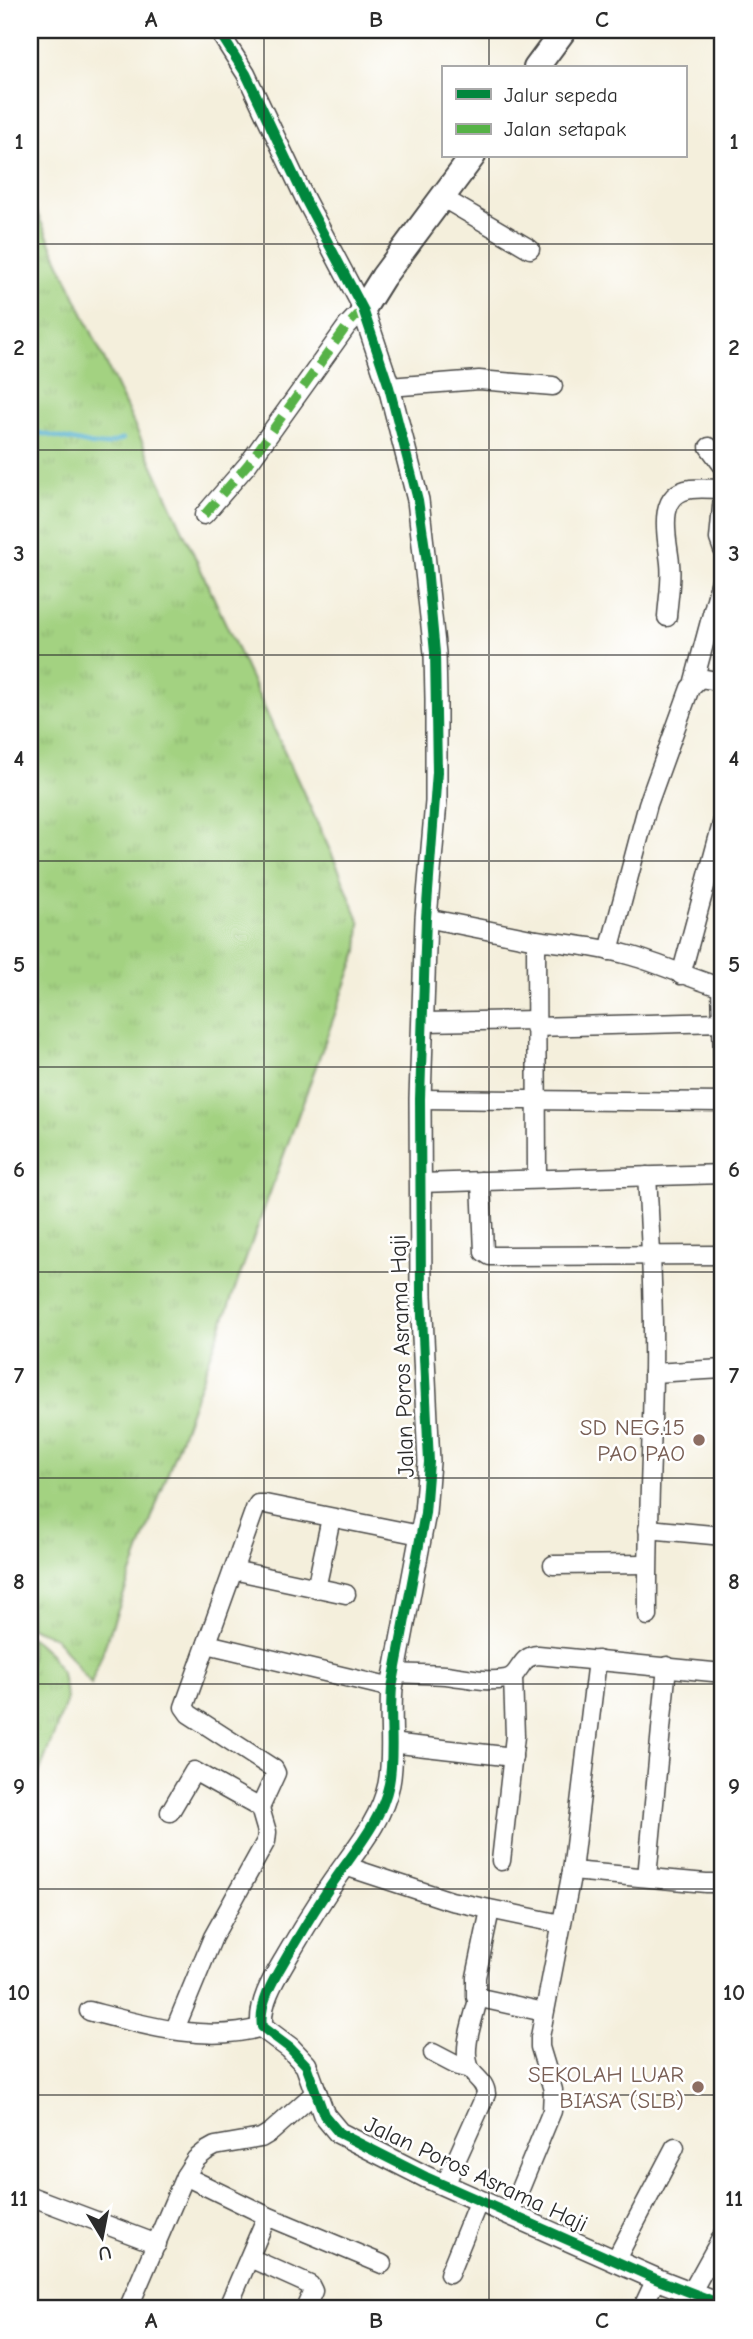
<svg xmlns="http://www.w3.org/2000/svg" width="753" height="2339" viewBox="0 0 753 2339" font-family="'Comic Neue',sans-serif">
<defs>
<pattern id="grass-tufts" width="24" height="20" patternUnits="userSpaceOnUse" patternTransform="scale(1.75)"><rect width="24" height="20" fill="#a3d281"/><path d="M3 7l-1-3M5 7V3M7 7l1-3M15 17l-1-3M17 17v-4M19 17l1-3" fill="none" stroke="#8cb470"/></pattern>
</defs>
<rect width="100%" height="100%" fill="#fff"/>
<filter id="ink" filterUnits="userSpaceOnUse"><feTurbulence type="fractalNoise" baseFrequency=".0143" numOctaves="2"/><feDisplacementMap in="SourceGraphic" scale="14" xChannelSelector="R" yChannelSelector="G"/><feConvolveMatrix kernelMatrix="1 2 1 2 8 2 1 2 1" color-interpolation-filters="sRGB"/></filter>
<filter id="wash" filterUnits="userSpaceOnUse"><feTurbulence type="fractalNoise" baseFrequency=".00686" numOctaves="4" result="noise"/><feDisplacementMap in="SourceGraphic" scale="28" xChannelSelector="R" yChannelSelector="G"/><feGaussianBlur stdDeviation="1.57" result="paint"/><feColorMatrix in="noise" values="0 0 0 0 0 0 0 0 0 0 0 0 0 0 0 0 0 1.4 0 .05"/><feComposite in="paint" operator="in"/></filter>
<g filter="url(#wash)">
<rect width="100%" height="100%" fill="#f4efdc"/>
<g fill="url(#grass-tufts)" stroke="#677e56" stroke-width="2">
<path d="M 30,198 L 339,870 L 360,923 L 358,951 L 91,1684 L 55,1637 L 30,1627 Z"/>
<path d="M 30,1636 L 50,1654 L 62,1674 L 67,1700 L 30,1797 Z"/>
</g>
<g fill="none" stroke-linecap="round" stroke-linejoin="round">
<path stroke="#54b1d2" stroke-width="4.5" d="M 30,431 L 93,445 L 106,445 L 123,439"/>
</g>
</g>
<g filter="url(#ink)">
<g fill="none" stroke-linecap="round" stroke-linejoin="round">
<g stroke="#494846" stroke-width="21">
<g id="minor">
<path d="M 443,198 L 530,249"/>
<path d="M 389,387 L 479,380 L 553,386"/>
<path d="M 709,447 L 723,466"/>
<path d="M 723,496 L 719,539 L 723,550"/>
<path d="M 204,515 L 248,464 L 347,326 L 363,309 L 305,199 L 246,74 L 218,30"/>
<path d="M 667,617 C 668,600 672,581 670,563 C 668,541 654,494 691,489 C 701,488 713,489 723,489"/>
<path d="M 694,681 L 723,573"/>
<path d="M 426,918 L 536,940"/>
<path d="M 609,951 L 648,804 L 690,688 L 700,678 L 723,682"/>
<path d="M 681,975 L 723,820"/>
<path d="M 721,988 L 722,1022"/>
<path d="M 424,1022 L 535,1020"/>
<path d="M 535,1027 L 722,1022 L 723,1066"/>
<path d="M 420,1099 L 723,1102"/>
<path d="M 647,1176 C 651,1242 654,1308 653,1374 C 652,1455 647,1535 648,1616"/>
<path d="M 537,1178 L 536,940 C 568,944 600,947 632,956 C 663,965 692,979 723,988"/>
<path d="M 481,1181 L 484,1252 L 490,1256 L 723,1255"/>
<path d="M 420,1183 L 723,1174"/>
<path d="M 653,1373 L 723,1369"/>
<path d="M 648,1529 L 723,1536"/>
<path d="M 553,1565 L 647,1564"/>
<path d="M 233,1570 L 346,1594"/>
<path d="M 316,1589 L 331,1518"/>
<path d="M 207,1644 L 392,1688"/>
<path d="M 395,1673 C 412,1674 429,1674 445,1675 C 464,1677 486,1683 505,1679 C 522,1676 518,1656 538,1655 L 723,1673"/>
<path d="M 391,1743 L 513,1757"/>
<path d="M 170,1812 L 194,1771 L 260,1808"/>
<path d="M 501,1861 L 515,1736 L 513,1677"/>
<path d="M 345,1866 L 451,1901 L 561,1924"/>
<path d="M 572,1871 L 597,1660"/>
<path d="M 647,1877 L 667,1666"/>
<path d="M 490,1910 L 476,1977 L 476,1997 L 544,2012"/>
<path d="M 89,2011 C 143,2025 207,2044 262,2027"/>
<path d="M 175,2029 L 213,1937 L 266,1841 L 267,1832 L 260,1808 L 276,1773 L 274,1769 L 189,1714 L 184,1707 L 255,1509 L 258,1504 L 265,1504 L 420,1535"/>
<path d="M 433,2053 L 458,2066 L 470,2069"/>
<path d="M 185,2176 L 267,2216 L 227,2309"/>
<path d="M 445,2185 L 486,2094 C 485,2080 473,2078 469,2066 C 462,2047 474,2018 478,1999"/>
<path d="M 30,2196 L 157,2244"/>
<path d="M 510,2213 L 552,2111 L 553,2090 L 540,2047 L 540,2037 L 572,1871 L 706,1883 L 721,1883 L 723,1880"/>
<path d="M 267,2216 L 382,2264"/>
<path d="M 250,2258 L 310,2285 L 313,2291 L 305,2309"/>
<path d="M 615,2261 L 675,2147"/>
<path d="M 449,2274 L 479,2200"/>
<path d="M 691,2293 L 723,2235"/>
<path d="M 128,2309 L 185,2176 L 196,2159 L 206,2151 L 215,2146 L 261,2138 L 271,2132 L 317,2091"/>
<path d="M 642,2309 L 656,2279"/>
</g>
</g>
<g stroke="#494846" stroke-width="24">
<path id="tertiary" d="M 363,309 L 389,387 L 418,500 L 435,653 L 436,699 L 436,802 L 426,918 L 420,1099 L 421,1295 L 429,1462 L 425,1513 L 392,1688 C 389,1720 395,1753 389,1784 C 381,1822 355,1850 334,1881 C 318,1904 303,1929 289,1953 C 277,1974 258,2001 262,2027 L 290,2048 L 306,2065 L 324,2115 L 339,2133 L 426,2177 L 656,2279 L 723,2305"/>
</g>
<g stroke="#494846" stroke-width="28">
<g id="secondary">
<path d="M 536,68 L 564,30"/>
<path d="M 363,309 L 383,277 L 473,156"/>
</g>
</g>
<use href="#minor" stroke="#fff" stroke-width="18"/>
<use href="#tertiary" stroke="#fff" stroke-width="21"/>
<use href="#secondary" stroke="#fff" stroke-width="24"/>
<path stroke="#56b246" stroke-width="9" stroke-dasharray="18 9" stroke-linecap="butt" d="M 204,515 L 248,464 L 347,326 L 363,309"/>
<g stroke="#fff" stroke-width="15">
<path id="cycleway" d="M 218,30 L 246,74 L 305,199 L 363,309 L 389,387 L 418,500 L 426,556 L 435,653 L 437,772 L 426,918 L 420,1099 L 421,1295 L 429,1462 L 425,1513 L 392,1688 C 389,1720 395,1753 389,1784 C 381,1822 355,1850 334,1881 C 318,1904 303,1929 289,1953 C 277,1974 258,2001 262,2027 L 290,2048 L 306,2065 L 324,2115 L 339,2133 L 426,2177 L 656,2279 L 723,2305"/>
</g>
<use href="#cycleway" stroke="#00873e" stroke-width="10"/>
</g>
</g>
<path fill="none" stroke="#2b2b2b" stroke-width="2" stroke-opacity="0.55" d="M 264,30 L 264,2309M 489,30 L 489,68M 489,156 L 489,2309M 30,244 L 723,244M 30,450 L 723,450M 30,655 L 723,655M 30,861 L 723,861M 30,1067 L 723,1067M 30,1272 L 723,1272M 30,1478 L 723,1478M 30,1684 L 723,1684M 30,1889 L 723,1889M 30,2095 L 723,2095"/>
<g fill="#8d6e63" stroke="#fff" stroke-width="2.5">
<circle cx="699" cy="1440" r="7"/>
<circle cx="698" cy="2087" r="7"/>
</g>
<g text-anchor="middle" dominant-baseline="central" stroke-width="5" stroke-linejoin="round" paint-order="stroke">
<g font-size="23" fill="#2b2b2b" stroke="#fff">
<text transform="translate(402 1356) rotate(-92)">Jalan Poros Asrama Haji</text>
<text transform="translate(476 2174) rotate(25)">Jalan Poros Asrama Haji</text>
</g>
<g font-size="23" fill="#785e54" stroke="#fff" text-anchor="end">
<text x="685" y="1427">SD NEG.15<tspan x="685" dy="26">PAO PAO</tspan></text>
<text x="684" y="2074">SEKOLAH LUAR<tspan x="684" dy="26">BIASA (SLB)</tspan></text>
</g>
</g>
<rect width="753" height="2339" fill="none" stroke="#fff" stroke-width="77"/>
<rect x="442" y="66" width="245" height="91" fill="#ffffff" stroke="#aaaaaa" stroke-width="2"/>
<rect x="456" y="89" width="35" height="10" fill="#00873e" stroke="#aaaaaa" stroke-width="2"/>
<text x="504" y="102" font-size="21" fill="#2b2b2b">Jalur sepeda</text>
<rect x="456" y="124" width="35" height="10" fill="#56b246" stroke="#aaaaaa" stroke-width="2"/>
<text x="504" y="136" font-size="21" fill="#2b2b2b">Jalan setapak</text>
<g transform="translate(102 2237) rotate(170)" stroke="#ffffff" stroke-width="5" paint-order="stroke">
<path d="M0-5L12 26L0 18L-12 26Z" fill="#2b2b2b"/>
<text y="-10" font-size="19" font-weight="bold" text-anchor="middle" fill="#2b2b2b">U</text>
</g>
<rect x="38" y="38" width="676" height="2262" fill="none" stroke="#2b2b2b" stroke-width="2.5"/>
<g font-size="23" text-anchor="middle" font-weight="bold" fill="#2b2b2b">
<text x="151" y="27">A</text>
<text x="376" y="27">B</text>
<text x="602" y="27">C</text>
<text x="19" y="149">1</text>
<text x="734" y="149">1</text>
<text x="19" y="355">2</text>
<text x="734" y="355">2</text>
<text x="19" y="561">3</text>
<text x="734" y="561">3</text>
<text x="19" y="766">4</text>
<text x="734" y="766">4</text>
<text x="19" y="972">5</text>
<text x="734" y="972">5</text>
<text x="19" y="1177">6</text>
<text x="734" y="1177">6</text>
<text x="19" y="1383">7</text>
<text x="734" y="1383">7</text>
<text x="19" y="1589">8</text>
<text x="734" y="1589">8</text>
<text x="19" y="1794">9</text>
<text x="734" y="1794">9</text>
<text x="19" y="2000">10</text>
<text x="734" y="2000">10</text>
<text x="19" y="2206">11</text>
<text x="734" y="2206">11</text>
<text x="151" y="2328">A</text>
<text x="376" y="2328">B</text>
<text x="602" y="2328">C</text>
</g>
</svg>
